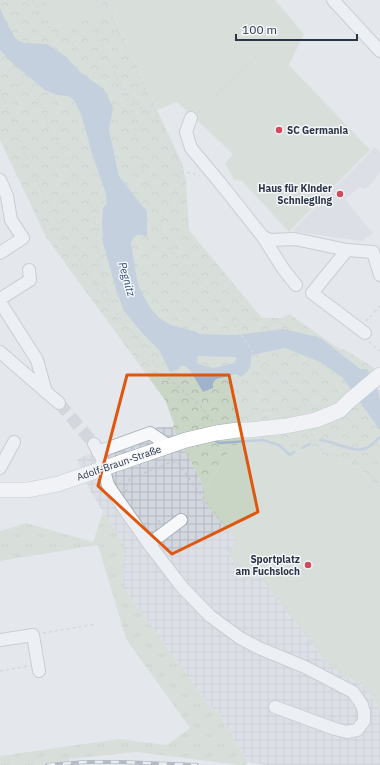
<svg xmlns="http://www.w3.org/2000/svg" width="380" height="765" viewBox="0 0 380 765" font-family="'IBM Plex Sans',sans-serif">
<defs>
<pattern id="industrial-grid" width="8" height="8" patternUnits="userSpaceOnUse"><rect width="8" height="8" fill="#d2d6de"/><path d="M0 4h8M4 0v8" fill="none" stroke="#b4b8c0"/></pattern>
<pattern id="grass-tufts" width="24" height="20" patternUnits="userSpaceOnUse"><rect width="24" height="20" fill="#c9d6c5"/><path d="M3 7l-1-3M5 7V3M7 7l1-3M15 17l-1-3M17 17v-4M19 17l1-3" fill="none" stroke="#adb8ab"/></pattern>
<pattern id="forest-crowns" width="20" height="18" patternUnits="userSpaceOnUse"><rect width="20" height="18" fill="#c9d6c5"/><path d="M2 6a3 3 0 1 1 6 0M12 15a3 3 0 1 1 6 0" fill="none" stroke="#adb8ab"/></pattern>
</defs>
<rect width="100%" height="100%" fill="#e4e7ec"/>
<path fill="#d2d6de" d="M 375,147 L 380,152 L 380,173 L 366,189 L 360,187 L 345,199 L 365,224 L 373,233 L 362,241 L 292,231 Z"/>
<path fill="url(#industrial-grid)" d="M 158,427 L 173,427 L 205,489 L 203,500 L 218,521 L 228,530 L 236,539 L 234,545 L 227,553 L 248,581 L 256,576 L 261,578 L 329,666 L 364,686 L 380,709 L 380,765 L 265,765 L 248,762 L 219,714 L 209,705 L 123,587 L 124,544 L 103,512 L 89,488 L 77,459 Z"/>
<path fill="url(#grass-tufts)" d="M 103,512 L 124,544 L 123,587 L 209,705 L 219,714 L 248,762 L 245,765 L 239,765 L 136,752 L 69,759 L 71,765 L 0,765 L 0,756 L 119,739 L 167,745 L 190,728 L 126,639 L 98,545 L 0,561 L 0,531 L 26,523 L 93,542 Z"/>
<path fill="url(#forest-crowns)" d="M 0,0 L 107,0 L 157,110 L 182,163 L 186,181 L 189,230 L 262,318 L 281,318 L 289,314 L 340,349 L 344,349 L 379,371 L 378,388 L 380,390 L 380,492 L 358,467 L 333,462 L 315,450 L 311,445 L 289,456 L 275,446 L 233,445 L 205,489 L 173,427 L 174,424 L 165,400 L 46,237 L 0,140 Z"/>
<g fill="#c9d6c5">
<path d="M 45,0 L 93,0 L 100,15 L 58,32 Z"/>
<path d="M 107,0 L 275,0 L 304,34 L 289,65 L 370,150 L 289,232 L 242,181 L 234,180 L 225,163 L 233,154 L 177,102 L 157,110 Z"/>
<path d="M 261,442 L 275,446 L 289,456 L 311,445 L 315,450 L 333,462 L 358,467 L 380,492 L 380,709 L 364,686 L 329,666 L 261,578 L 256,576 L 248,581 L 227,553 L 234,545 L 235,539 L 228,530 L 218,521 L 203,500 L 205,489 L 233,445 Z"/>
</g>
<path fill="#9fb4cc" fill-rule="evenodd" d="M 0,8 L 6,22 L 16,39 L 24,43 L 47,44 L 65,56 L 80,72 L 104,89 L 113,108 L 109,130 L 119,176 L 140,203 L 147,211 L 147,236 L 137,235 L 133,238 L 131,244 L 138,285 L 149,306 L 159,318 L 171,325 L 197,332 L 199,334 L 235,335 L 284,329 L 321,338 L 360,369 L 367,369 L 376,386 L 380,400 L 380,430 L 342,377 L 320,362 L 285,348 L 251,355 C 251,366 251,370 241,377 L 237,374 L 216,379 L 213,383 L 213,388 L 203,392 L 190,370 L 185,366 L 180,366 L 179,369 L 170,372 L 159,350 L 143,334 L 124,311 L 117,293 L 103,243 L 102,223 L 103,208 L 107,203 L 105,191 L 93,157 L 81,114 L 74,100 L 68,96 L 57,95 L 45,90 L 12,63 L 0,50 ZM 198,356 L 234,357 L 237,358 L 234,363 L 213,368 L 198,364 L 197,360 Z"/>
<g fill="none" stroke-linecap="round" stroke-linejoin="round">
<g stroke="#9fb4cc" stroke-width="2.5">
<path d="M 213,439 L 219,443 L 263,440 L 279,445 L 290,455 L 294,452"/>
<path d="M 320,440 C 334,441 354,454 367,448 C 372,445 376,441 380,437"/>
<path d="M 302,448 L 310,444"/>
</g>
<path stroke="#bfc3cb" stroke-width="12" stroke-dasharray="12 6" stroke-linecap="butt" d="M 59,403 L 94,444"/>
<g stroke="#a9aeb7" stroke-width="14">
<g id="minor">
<path d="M 333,0 L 380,51"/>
<path d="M 191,118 L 186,132 L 191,148 L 221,184 L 263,237 L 284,270 L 296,285"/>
<path d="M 0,180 L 7,196 L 11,220 L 23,238 L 0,253"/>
<path d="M 263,237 L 270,240 L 295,239 L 347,250 L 373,252 L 380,275"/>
<path d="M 347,250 L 312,293 L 365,333"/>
<path d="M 0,299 L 30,280 L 29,270"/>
<path d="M 0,302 L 37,360 L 46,392"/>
<path d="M 0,352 L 59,403"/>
<path d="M 94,444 L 101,456 L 106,478 L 108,485 L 116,497 L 149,544 L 182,587 L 210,616 L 240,638 L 259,648 L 305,667 L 353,692 L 362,705 L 364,712 L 364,721 L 357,730 L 347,732 L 335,729 L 275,707"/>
<path d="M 98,452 L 150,433 L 169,446"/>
<path d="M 0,468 L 14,442"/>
<path d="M 149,544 L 181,520"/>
<path d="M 0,640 L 33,635 L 39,671"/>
</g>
</g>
<g stroke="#a3abb8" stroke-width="16">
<path id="major" d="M 0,490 L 28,490 L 58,484 L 186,440 L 216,433 L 238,430 L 249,430 L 286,426 L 316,420 L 340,410 L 349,401 L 380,375"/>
</g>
<g stroke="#c2c5cb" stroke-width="1.5" stroke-dasharray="3 3" stroke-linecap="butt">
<path d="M 33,0 L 43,21 L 51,30 L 61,38 L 72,43 L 76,47 L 87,64 L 94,73 L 114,84 L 121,86 L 129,93 L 145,112 L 146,113 L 154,110"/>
<path d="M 96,0 L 103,18 L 100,23 L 97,34 L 132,110 L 138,149 L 143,168 L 151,187 L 168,206"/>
<path d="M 104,0 L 178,162 L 180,172 L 179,179 L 171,199 L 160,222 L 162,237 L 166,244 L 179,260 L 204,284 L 218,299 L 263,368 L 268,373 L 296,389 L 300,393 L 303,397 L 306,410"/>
<path d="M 0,60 L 17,80 L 37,98 L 44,107 L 48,129 L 61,150 L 94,211 L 99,259 L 110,304"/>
<path d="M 0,90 L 34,175 L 63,233 L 98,290 L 164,375 L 199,404 L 213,422"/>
<path d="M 198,112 L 265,48"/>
<path d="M 181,172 L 191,173 L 200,176"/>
<path d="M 366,321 L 380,306"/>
<path d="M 369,342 L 380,351"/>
<path d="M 239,418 C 254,413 269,410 284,408 C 297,406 309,407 321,405"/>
<path d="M 311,433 C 317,446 323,455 338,456 C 345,457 351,458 357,461 C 364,466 374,480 380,487"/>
<path d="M 125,491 L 127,490 L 127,482 L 131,478 L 172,462 L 178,463 L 218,518 L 235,535 L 237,540 L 234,546 L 229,553 L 247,578 L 258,574 L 262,577 L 329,664 L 364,684 L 380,702"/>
<path d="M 158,520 L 161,523"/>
<path d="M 43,633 L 97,624"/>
<path d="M 0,671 L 28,666"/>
</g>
<use href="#minor" stroke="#f7f8fa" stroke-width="12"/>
<use href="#major" stroke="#fff" stroke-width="15"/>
<g stroke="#7d8696" stroke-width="4">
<path id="rail" d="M 47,765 L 85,762 L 121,762 L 197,765"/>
</g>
<use href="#rail" stroke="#f4f6f9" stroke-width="2.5" stroke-dasharray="8" stroke-linecap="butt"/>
</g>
<path d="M0 0H380V765H0ZM 127,375 L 229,375 L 258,512 L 172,554 L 98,486 Z" fill="#e4e7ec" fill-opacity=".55" fill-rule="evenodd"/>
<path fill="none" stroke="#df570f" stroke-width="3" stroke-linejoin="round" d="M 127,375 L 229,375 L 258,512 L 172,554 L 98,486 Z"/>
<g fill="#d1495b" stroke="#f4f6f9" stroke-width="1.5">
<circle cx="279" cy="130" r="4"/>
<circle cx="340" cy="194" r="4"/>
<circle cx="308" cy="565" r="4"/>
</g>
<g text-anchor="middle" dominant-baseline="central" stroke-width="3" stroke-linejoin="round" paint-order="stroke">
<g font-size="10" font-weight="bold" fill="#2b3445" stroke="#f4f6f9" text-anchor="end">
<text x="287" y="130" text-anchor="start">SC Germania</text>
<text x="332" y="188">Haus für Kinder<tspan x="332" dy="12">Schniegling</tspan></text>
<text x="300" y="559">Sportplatz<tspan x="300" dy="12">am Fuchsloch</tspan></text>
</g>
<g font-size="10" fill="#2b3445" stroke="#f4f6f9">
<text transform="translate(119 463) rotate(-19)">Adolf-Braun-Straße</text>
</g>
<g font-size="11" font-style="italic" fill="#34527a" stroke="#f4f6f9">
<text transform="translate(127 279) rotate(74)">Pegnitz</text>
</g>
</g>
<path d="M236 34v6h121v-6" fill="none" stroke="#2b3445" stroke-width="2"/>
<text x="242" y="34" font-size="12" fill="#2b3445" stroke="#f4f6f9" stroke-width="3" paint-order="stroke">100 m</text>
</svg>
